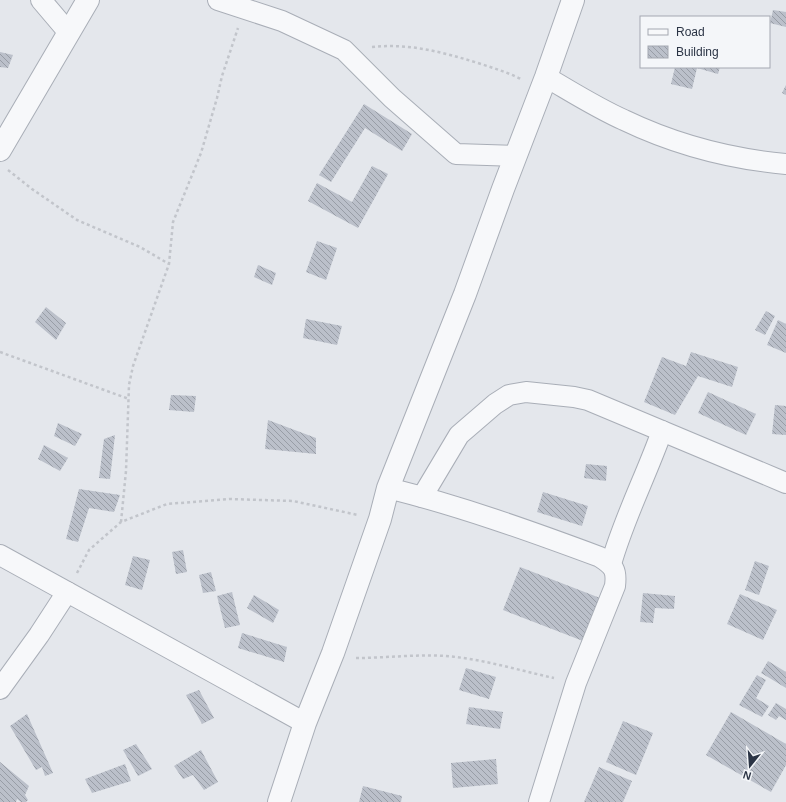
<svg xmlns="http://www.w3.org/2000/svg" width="786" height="802" viewBox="0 0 786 802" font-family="Helvetica,sans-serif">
<defs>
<pattern id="building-back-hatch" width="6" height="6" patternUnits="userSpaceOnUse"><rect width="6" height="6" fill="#bbc0ca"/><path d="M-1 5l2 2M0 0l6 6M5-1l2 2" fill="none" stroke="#989da6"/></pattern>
</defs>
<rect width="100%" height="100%" fill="#e4e7ec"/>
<g fill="url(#building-back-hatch)">
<path d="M 773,10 L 786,12 L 786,27 L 770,23 Z"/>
<path d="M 0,52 L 13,55 L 8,68 L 0,67 Z"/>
<path d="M 675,67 L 720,67 L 718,74 L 697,68 L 692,89 L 671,84 Z"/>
<path d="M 786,85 L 786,95 L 782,93 Z"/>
<path d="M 364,104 L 412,134 L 402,151 L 365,128 L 331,182 L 319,175 Z"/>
<path d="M 372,166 L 388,174 L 358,228 L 308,201 L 317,183 L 352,202 Z"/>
<path d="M 317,241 L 337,248 L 326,280 L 306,272 Z"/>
<path d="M 258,265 L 276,273 L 272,285 L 254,277 Z"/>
<path d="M 46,307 L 66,323 L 56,340 L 35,322 Z"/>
<path d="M 766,311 L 775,316 L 765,335 L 755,330 Z"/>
<path d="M 306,319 L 342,326 L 337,345 L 303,338 Z"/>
<path d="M 778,320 L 786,324 L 786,353 L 767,345 Z"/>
<path d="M 691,352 L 738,367 L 732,387 L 698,376 L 675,415 L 644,402 L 662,357 L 686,366 Z"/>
<path d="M 708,392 L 756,414 L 746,435 L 698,413 Z"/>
<path d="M 171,395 L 196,396 L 194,412 L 169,410 Z"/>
<path d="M 775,405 L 786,406 L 786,435 L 772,434 Z"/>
<path d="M 268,420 L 316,438 L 316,454 L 265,449 Z"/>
<path d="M 58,423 L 82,434 L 75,446 L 54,436 Z"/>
<path d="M 115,435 L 110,479 L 99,478 L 104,439 Z"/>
<path d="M 44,445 L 68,458 L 60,471 L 38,459 Z"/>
<path d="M 586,464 L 607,466 L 606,481 L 584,478 Z"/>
<path d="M 79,489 L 120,495 L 114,512 L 89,508 L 78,542 L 66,539 Z"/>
<path d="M 543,492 L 588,506 L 582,526 L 537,512 Z"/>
<path d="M 183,550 L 187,572 L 176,574 L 172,552 Z"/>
<path d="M 133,556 L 150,560 L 142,590 L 125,585 Z"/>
<path d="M 755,561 L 769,566 L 759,595 L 745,590 Z"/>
<path d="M 520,567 L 600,598 L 583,641 L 503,610 Z"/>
<path d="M 211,572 L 216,591 L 203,593 L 199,575 Z"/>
<path d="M 232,592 L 240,625 L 225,628 L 217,596 Z"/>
<path d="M 643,593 L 675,596 L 674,609 L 655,608 L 653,623 L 640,622 Z"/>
<path d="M 740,594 L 777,610 L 763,640 L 727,624 Z"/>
<path d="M 254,595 L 279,610 L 273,623 L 247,608 Z"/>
<path d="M 242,633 L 287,647 L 284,662 L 238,648 Z"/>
<path d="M 768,661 L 786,672 L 786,688 L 761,673 Z"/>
<path d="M 466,668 L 496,677 L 489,699 L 459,690 Z"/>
<path d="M 757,675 L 766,680 L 756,698 L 769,706 L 762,717 L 739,705 Z"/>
<path d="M 199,690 L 214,718 L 202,724 L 186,695 Z"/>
<path d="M 776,703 L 786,709 L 786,720 L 779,716 L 776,720 L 768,715 Z"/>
<path d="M 469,707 L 503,712 L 500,729 L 466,724 Z"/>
<path d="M 731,712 L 786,744 L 786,765 L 771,792 L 706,755 Z"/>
<path d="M 27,714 L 53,773 L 45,776 L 42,767 L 36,770 L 10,726 Z"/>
<path d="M 623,721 L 653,733 L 636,775 L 606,762 Z"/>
<path d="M 136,744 L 152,769 L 138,776 L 123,750 Z"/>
<path d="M 201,750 L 218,782 L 204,790 L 193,775 L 183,779 L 174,766 Z"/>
<path d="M 496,759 L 498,784 L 453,788 L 451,763 Z"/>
<path d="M 0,762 L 29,786 L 25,795 L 28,800 L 26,802 L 21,802 L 17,799 L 16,802 L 0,802 Z"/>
<path d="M 125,764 L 131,781 L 92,793 L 85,779 Z"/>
<path d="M 599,767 L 632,781 L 623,802 L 584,802 Z"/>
<path d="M 363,786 L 402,796 L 401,802 L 359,802 Z"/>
</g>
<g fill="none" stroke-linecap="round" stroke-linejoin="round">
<g stroke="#a9aeb7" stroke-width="22">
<g id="minor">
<path d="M 41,0 L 69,33"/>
<path d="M 218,0 L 282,21 L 344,50 L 392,98 L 456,154 L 516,156"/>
<path d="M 546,77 C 572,92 597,108 624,120 C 674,144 731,159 786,164"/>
<path d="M 388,488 C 460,506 530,531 600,557 C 614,566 617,570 615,586 L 576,683 L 539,802"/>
<path d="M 422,497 L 459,435 L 495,404 L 509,395 L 526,392 L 574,397 L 588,400 L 786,483"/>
<path d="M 0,555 L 305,723"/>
<path d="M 611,564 C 624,518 646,476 662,431"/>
<path d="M 0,689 L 39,635 L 67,592"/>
</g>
</g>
<g stroke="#a9aeb7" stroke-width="24">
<g id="tertiary">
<path d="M 0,150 L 88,0"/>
<path d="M 279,802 L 305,723 L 333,653 L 380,519 L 388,488 L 465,294 L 503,189 L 546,77 L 573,0"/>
</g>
</g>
<g stroke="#c2c5cb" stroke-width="2.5" stroke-dasharray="3 3" stroke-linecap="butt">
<path d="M 372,47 C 409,43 442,52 478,63 C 493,68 507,72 521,79"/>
<path d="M 8,170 L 32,189 L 77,220 L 140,247 L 169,264"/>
<path d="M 0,352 L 129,399"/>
<path d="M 121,522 L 126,471 L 129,385 L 133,366 L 169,264 L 173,222 L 201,153 L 217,98 L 222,76 L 238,28"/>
<path d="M 77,573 L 89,550 L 121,522 L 167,504 L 230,499 L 293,501 L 358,515"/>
<path d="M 356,658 C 389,658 423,653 456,657 C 489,661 522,671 554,678"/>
</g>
<use href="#minor" stroke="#f7f8fa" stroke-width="20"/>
<use href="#tertiary" stroke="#f7f8fa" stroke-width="22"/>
</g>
<rect x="640" y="16" width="130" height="52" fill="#f4f6f9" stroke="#a4a8b1"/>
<rect x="648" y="29" width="20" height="6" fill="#f7f8fa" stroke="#a4a8b1"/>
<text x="676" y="36" font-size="12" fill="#2b3445">Road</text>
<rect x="648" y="46" width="20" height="12" fill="url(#building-back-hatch)" stroke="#a4a8b1"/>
<text x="676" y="56" font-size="12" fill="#2b3445">Building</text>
<g transform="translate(750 766) rotate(197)" stroke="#f4f6f9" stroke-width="3" paint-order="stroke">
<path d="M0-3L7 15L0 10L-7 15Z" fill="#2b3445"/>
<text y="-6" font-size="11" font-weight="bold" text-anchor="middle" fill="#2b3445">N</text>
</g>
</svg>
